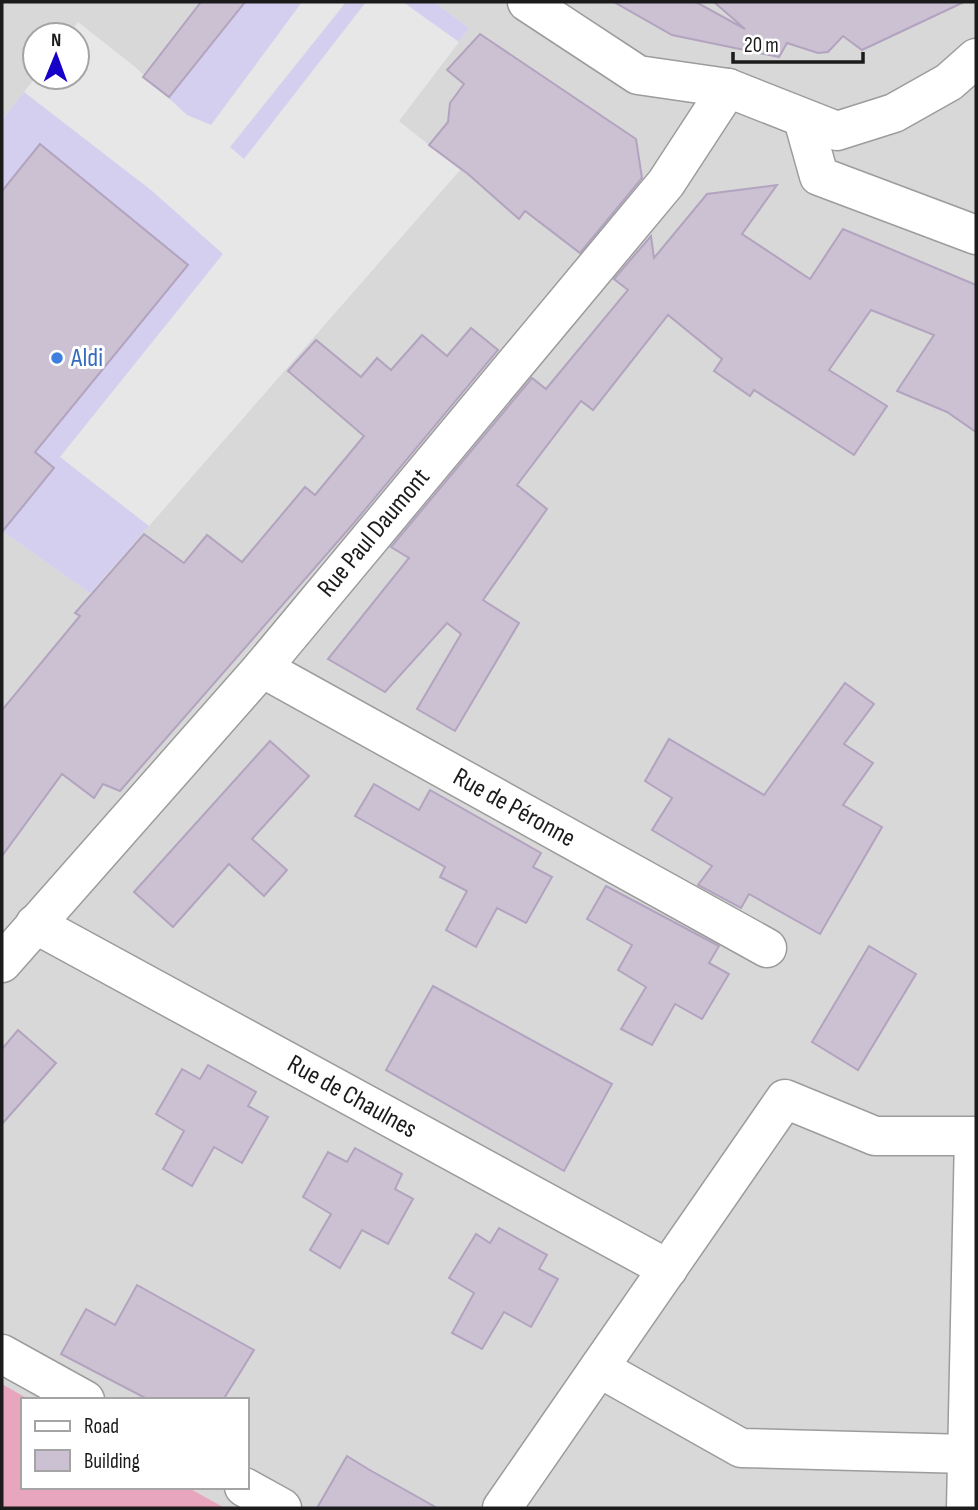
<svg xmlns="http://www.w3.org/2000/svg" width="978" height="1510" viewBox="0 0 978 1510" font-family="'Sofia Sans Condensed',sans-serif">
<rect width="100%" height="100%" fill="#eae1ed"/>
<g fill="#d8d8d9">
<path d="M 2,2 L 245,2 L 169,97 L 78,22 L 68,35 L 35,35 L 36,77 L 2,120 Z"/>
<path d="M 434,2 L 976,2 L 976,1508 L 225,1508 L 187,1487 L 247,1487 L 247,1400 L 30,1400 L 2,1384 L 2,531 L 90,593 L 460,170 L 399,121 L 469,28 Z"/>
</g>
<path fill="#d4cfef" d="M 245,2 L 434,2 L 469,28 L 399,121 L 460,170 L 90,593 L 2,531 L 2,120 L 36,77 L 77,77 L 77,35 L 68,35 L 78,22 L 169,97 Z"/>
<path fill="#e8a5be" d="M 2,1384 L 30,1400 L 23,1400 L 23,1487 L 187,1487 L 225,1508 L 2,1508 Z"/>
<path fill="#e7e7e7" d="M 302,2 L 346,2 L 230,147 L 244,159 L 366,2 L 403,2 L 459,42 L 399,121 L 460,170 L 149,526 L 60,457 L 223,254 L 151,190 L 24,92 L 36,77 L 77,77 L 77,35 L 68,35 L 78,22 L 134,66 L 187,115 L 211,125 Z"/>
<g fill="#cbc1d3" stroke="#b2a3bf" stroke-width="2">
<path d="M 201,2 L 245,2 L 169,97 L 143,77 Z"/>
<path d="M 614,2 L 696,2 L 745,29 L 714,2 L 964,2 L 862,50 L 843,36 L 828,52 L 818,53 L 787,43 L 779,57 L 672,35 Z"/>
<path d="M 480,34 L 636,139 L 642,178 L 580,253 L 525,211 L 519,219 L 468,174 L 429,145 L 448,122 L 450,103 L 464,84 L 447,70 Z"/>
<path d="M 40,144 L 188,265 L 35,452 L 54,468 L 2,532 L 2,191 Z"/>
<path d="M 777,185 L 742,234 L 810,279 L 843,229 L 976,285 L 976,432 L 947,412 L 897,391 L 934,335 L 871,310 L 829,370 L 887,406 L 854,455 L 754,390 L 750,396 L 714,371 L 722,359 L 668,315 L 593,410 L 581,401 L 517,485 L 547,509 L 483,600 L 519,623 L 455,731 L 417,709 L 461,634 L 447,623 L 385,692 L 328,659 L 409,558 L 391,547 L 532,378 L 546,389 L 628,290 L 614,279 L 651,236 L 654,258 L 707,194 Z"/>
<path d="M 471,328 L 498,350 L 353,524 L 120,791 L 103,784 L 94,798 L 62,774 L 2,856 L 2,710 L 80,616 L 75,613 L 144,534 L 184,563 L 207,535 L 242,562 L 305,487 L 315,495 L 364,436 L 288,371 L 316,340 L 361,377 L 377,358 L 391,370 L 422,335 L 447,356 Z"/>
<path d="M 845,683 L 874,704 L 844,744 L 873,763 L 843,805 L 882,827 L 820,934 L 749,894 L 741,908 L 698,885 L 712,866 L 652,830 L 672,798 L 645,781 L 669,739 L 764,795 Z"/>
<path d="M 270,741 L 309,776 L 252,839 L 287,870 L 264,896 L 229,864 L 173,927 L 134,892 Z"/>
<path d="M 374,784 L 419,810 L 430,790 L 541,853 L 533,867 L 552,877 L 526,923 L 497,908 L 476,947 L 446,930 L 467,891 L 440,877 L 445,867 L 355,816 Z"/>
<path d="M 606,886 L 719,946 L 709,963 L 729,974 L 702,1019 L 675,1004 L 652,1045 L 621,1029 L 646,987 L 618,970 L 632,945 L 587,919 Z"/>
<path d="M 869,946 L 916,974 L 858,1070 L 812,1042 Z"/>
<path d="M 433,986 L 612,1084 L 564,1171 L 386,1070 Z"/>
<path d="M 18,1030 L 56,1063 L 2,1124 L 2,1049 Z"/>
<path d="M 208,1065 L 256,1092 L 248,1106 L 268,1117 L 242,1163 L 214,1147 L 192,1186 L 163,1169 L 184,1131 L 156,1114 L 182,1069 L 200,1079 Z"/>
<path d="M 355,1148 L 402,1174 L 395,1189 L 413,1199 L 388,1244 L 362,1230 L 340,1268 L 310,1250 L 331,1214 L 303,1197 L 328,1152 L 347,1162 Z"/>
<path d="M 499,1228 L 547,1255 L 539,1269 L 558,1279 L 531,1327 L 504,1312 L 482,1349 L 452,1333 L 474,1293 L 449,1278 L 476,1234 L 490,1243 Z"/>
<path d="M 137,1285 L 254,1350 L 223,1400 L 149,1400 L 61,1354 L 86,1309 L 115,1325 Z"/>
<path d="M 347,1456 L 368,1469 L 437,1508 L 317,1508 Z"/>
</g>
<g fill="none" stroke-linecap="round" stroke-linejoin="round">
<g stroke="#9c9c9c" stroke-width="41">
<g id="minor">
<path d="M 527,2 L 638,75 L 728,88 L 837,131 L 894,113 L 949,82 L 976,58"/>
<path d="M 803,119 L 819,176 L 976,235"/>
<path d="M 262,668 L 767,948"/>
<path d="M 35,924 L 668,1269"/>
<path d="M 2,963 L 262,668 L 666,183 L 728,88"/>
<path d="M 2,1354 L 85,1400"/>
<path d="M 599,1368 L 741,1448 L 967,1454"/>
<path d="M 244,1487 L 282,1508"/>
<path d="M 502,1508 L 785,1099 L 875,1136 L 974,1136 L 966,1508"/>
</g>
</g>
<use href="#minor" stroke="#fff" stroke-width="38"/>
</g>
<circle fill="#3f7fe0" stroke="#fff" stroke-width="2.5" cx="57" cy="358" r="7"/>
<g text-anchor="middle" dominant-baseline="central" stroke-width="6" stroke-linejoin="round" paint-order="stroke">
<g font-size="26" fill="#366cbe" stroke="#fff" text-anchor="start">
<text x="71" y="358">Aldi</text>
</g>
<g font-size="26" fill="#1b1b1b" stroke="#fff">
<text transform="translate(374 533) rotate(-50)">Rue Paul Daumont</text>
<text transform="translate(514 808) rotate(29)">Rue de Péronne</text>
<text transform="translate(352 1097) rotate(29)">Rue de Chaulnes</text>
</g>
</g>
<rect width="978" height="1510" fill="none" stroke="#1b1b1b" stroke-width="7"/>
<rect x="21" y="1398" width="228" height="91" fill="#ffffff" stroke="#a4a4a4" stroke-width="2"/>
<rect x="35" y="1421" width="35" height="10" fill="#ffffff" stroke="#a4a4a4" stroke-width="2"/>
<text x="84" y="1433" font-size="21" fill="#1b1b1b">Road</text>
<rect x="35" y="1450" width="35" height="21" fill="#cbc1d3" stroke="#a4a4a4" stroke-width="2"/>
<text x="84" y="1468" font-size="21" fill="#1b1b1b">Building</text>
<g transform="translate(56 56) rotate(1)"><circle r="33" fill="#ffffff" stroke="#a4a4a4" stroke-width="2"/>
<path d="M0-5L12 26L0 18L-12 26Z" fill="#1700c7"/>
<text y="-10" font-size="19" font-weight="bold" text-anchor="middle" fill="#1b1b1b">N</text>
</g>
<path d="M733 52v10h130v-10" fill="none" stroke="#1b1b1b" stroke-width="3.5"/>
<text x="744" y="52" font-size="21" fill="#1b1b1b" stroke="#ffffff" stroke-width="5" paint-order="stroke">20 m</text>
</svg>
